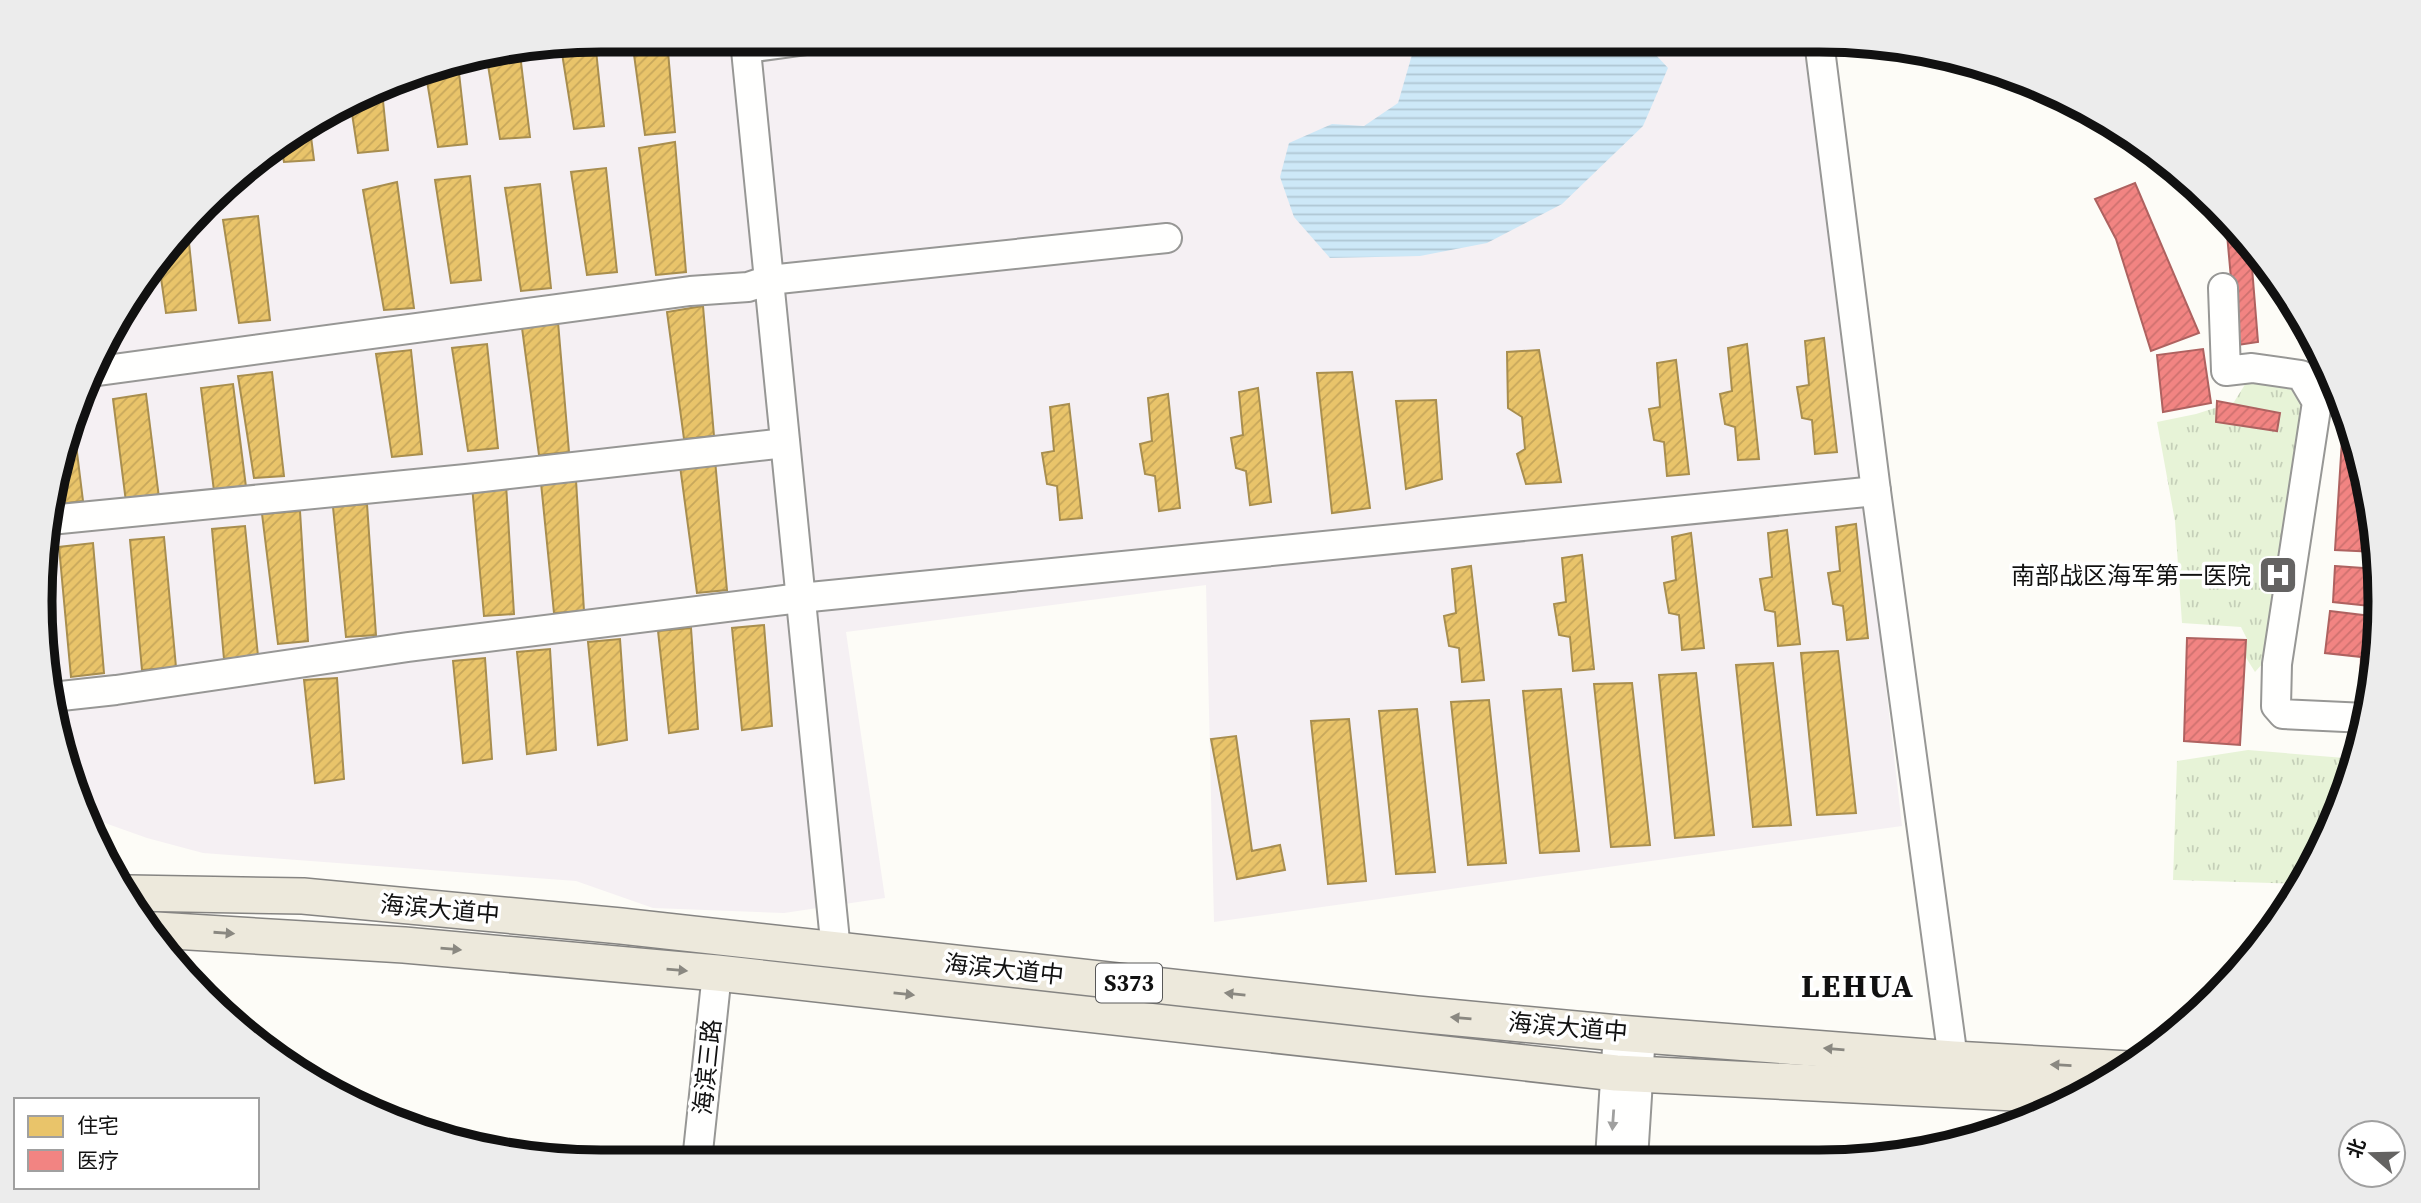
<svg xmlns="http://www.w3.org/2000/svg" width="2421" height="1203" viewBox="0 0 2421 1203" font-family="'Source Serif 4','Noto Sans SC',serif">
<defs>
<pattern id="grass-tufts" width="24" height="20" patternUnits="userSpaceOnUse" patternTransform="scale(1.75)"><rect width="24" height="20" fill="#e7f3d7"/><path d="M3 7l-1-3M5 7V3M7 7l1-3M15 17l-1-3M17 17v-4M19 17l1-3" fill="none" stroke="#c5cfb8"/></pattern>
<pattern id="water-rules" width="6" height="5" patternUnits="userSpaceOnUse" patternTransform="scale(1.75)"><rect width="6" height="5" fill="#cde8f7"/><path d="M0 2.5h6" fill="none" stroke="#afc6d3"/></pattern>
<pattern id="homes-hatch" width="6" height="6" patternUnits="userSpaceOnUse" patternTransform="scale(1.75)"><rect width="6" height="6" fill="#e9c46a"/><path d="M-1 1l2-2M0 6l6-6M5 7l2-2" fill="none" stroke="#c7a75b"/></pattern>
<pattern id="health-hatch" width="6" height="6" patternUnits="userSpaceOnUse" patternTransform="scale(1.75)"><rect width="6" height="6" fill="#f28482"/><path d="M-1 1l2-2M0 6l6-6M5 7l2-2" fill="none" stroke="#ce716f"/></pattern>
</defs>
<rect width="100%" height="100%" fill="#fdfcf7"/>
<path fill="#f5f0f3" d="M 602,40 L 1806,41 L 1860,460 L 1902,826 L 1214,922 L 1206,585 L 846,632 L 885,898 L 784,913 L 653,908 L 576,881 L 203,853 L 147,838 L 88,817 L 45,674 L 51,492 L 83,386 L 135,290 L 260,156 L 421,70 Z"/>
<g fill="url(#grass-tufts)">
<path d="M 2251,375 L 2296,386 L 2302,393 L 2305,423 L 2271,654 L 2255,672 L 2245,656 L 2247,639 L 2241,627 L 2182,623 L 2175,521 L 2157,422 L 2196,414 L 2234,402 Z"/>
<path d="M 2248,750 L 2357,759 L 2323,849 L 2300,884 L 2173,880 L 2177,761 Z"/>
</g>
<path fill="url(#water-rules)" d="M 1416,41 L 1643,41 L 1668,68 L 1643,126 L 1562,204 L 1487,243 L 1420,256 L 1330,258 L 1294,217 L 1280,177 L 1289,143 L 1332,124 L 1364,126 L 1398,103 Z"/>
<g fill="url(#homes-hatch)" stroke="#a88e4f" stroke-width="2">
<path d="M 632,40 L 667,40 L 675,132 L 645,135 Z"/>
<path d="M 595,41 L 604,126 L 574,129 L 561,47 Z"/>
<path d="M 520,54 L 530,137 L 500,139 L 487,59 Z"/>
<path d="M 458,64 L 467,144 L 438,147 L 425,69 Z"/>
<path d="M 382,91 L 388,150 L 358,153 L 351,107 Z"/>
<path d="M 310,129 L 314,160 L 284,162 L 281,145 Z"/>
<path d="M 675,142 L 686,272 L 656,275 L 639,148 Z"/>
<path d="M 606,168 L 617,272 L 587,275 L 571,172 Z"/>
<path d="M 470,176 L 481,280 L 451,283 L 435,180 Z"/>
<path d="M 397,182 L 414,308 L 384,310 L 363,190 Z"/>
<path d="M 540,184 L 551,288 L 521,291 L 505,188 Z"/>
<path d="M 258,216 L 270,320 L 239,323 L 223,220 Z"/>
<path d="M 188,233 L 196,310 L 166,313 L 159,264 Z"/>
<path d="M 703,306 L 714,436 L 684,439 L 667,312 Z"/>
<path d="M 558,322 L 569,452 L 539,455 L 522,328 Z"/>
<path d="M 1824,338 L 1837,452 L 1815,454 L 1812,420 L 1802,418 L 1797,387 L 1809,385 L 1805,341 Z"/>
<path d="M 487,344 L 498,448 L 468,451 L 452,348 Z"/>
<path d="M 1747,344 L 1759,459 L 1738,460 L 1735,427 L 1725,424 L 1720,394 L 1732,391 L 1728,348 Z"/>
<path d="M 411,350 L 422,454 L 392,457 L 376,354 Z"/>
<path d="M 1539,350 L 1561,482 L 1526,484 L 1517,454 L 1525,449 L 1522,417 L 1508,408 L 1507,352 Z"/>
<path d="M 1676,360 L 1689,474 L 1667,476 L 1664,442 L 1654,440 L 1649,409 L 1660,407 L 1657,363 Z"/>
<path d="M 272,372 L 284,476 L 254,478 L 238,376 Z"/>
<path d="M 1352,372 L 1370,508 L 1332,513 L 1317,373 Z"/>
<path d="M 233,384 L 246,487 L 214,491 L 201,388 Z"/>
<path d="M 1258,388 L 1271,502 L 1250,505 L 1246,471 L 1236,468 L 1231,438 L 1243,435 L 1239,392 Z"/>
<path d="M 146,394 L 159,498 L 126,502 L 113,399 Z"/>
<path d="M 1168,394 L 1180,508 L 1159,511 L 1155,476 L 1145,474 L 1140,444 L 1152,441 L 1148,398 Z"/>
<path d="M 1436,400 L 1442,479 L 1406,489 L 1396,401 Z"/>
<path d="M 1069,404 L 1082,518 L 1060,520 L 1057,486 L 1047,484 L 1042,453 L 1054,451 L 1050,407 Z"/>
<path d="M 73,420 L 83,501 L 51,505 L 51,492 Z"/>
<path d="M 715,460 L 727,590 L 697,593 L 680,466 Z"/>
<path d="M 576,480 L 584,611 L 554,613 L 541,483 Z"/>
<path d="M 506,484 L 514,614 L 484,616 L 472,486 Z"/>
<path d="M 367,504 L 376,635 L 346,637 L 333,507 Z"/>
<path d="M 300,511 L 308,641 L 278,644 L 262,514 Z"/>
<path d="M 1856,524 L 1868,638 L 1847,640 L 1843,606 L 1833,604 L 1828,573 L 1840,571 L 1836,527 Z"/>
<path d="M 245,526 L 258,656 L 224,659 L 212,529 Z"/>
<path d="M 1787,530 L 1800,644 L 1778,646 L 1775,612 L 1765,610 L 1760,579 L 1772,577 L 1768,533 Z"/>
<path d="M 1691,533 L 1704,648 L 1682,650 L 1679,615 L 1669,613 L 1664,583 L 1676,580 L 1672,537 Z"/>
<path d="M 164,537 L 176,667 L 142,670 L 130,540 Z"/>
<path d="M 93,543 L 104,673 L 71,677 L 59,547 Z"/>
<path d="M 1582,555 L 1594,669 L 1573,671 L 1570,637 L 1559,635 L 1554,604 L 1566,602 L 1562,558 Z"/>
<path d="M 1471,566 L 1484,680 L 1462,682 L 1459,648 L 1449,646 L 1444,616 L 1456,613 L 1452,569 Z"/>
<path d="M 764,625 L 772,726 L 742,730 L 732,628 Z"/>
<path d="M 691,628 L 698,729 L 669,733 L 658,631 Z"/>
<path d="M 620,639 L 627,740 L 598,745 L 588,642 Z"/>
<path d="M 550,649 L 556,750 L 527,754 L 517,652 Z"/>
<path d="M 1838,651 L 1856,813 L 1817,815 L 1801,653 Z"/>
<path d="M 485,658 L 492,759 L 463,763 L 453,661 Z"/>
<path d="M 1773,663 L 1791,825 L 1753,827 L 1736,665 Z"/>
<path d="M 1696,673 L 1714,835 L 1675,838 L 1659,675 Z"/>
<path d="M 337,678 L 344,779 L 315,783 L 304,680 Z"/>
<path d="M 1632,683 L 1650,845 L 1611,847 L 1594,684 Z"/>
<path d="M 1561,689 L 1579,851 L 1540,853 L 1523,691 Z"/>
<path d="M 1489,700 L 1506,863 L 1468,865 L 1451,702 Z"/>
<path d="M 1417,709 L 1435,872 L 1396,874 L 1379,711 Z"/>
<path d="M 1349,719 L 1366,881 L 1328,884 L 1311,721 Z"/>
<path d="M 1236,736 L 1252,851 L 1280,845 L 1285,870 L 1237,879 L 1211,739 Z"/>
</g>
<g fill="url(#health-hatch)" stroke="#ae6260" stroke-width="2">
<path d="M 2135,183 L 2199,333 L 2151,351 L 2116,239 L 2095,199 Z"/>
<path d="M 2227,234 L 2243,234 L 2258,255 L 2251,255 L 2258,342 L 2237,345 Z"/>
<path d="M 2296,307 L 2305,321 L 2313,338 L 2297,338 Z"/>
<path d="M 2203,349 L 2211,403 L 2163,412 L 2157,355 Z"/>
<path d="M 2217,401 L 2280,413 L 2277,431 L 2216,422 Z"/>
<path d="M 2342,440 L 2356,441 L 2376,528 L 2377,552 L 2335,550 Z"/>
<path d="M 2335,566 L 2377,569 L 2379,607 L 2333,602 Z"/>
<path d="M 2330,611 L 2379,617 L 2380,638 L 2372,683 L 2360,681 L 2361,657 L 2325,653 Z"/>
<path d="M 2187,638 L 2246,640 L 2240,745 L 2184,741 Z"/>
</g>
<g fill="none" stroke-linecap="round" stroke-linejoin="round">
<g stroke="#979795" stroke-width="32">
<g id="minor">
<path d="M 745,40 L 836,951"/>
<path d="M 1819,41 L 1876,491 L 1953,1059"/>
<path d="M 747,48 L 807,40"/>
<path d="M 2223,288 L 2226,371 L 2252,368 L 2301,375 L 2317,402 L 2277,664 L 2276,706 L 2283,714 L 2366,718"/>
<path d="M 91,372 L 690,291 L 748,287 L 769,280 L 1167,238"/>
<path d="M 50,520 L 466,479 L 785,443"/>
<path d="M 52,697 L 116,690 L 408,647 L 800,598 L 1876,491"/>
<path d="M 1610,1159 L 1618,1033"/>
<path d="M 1633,1159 L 1641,1033"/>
<path d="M 697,1161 L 717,973"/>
</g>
</g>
<g stroke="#858482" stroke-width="38">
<g id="major">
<path d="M 129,893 L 303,896 L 621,926 L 1416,1014 L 1618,1033 L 1953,1059 L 2129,1069"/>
<path d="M 156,930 L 404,945 L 717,973 L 1616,1073 L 2074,1096"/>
</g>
</g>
<use href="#minor" stroke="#fffffe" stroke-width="28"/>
<use href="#major" stroke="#ede9dc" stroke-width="35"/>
</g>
<defs><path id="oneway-solid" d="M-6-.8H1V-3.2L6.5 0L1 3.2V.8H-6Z" transform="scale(1.75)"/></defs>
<g fill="#8a8881">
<use href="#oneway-solid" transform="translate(224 933) rotate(4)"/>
<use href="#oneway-solid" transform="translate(451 949) rotate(5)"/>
<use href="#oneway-solid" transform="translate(677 970) rotate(5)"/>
<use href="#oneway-solid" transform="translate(904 994) rotate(6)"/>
<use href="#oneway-solid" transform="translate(1235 994) rotate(-174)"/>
<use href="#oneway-solid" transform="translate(1461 1018) rotate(-175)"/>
<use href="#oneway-solid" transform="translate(1834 1049) rotate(-175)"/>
<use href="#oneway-solid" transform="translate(2061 1065) rotate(-177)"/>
</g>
<use fill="#a0a09f" href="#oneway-solid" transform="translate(1613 1120) rotate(94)"/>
<defs>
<g id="hospital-square" transform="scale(2.0125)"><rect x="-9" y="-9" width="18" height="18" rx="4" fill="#646362" stroke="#fff"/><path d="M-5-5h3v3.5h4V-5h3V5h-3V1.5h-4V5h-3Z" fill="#fff"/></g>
</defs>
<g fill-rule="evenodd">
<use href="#hospital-square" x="2278" y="575"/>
</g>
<g text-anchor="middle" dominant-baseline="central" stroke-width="7" stroke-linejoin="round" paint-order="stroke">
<rect fill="#fff" stroke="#585858" stroke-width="2" x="1096" y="963.5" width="66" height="39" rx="5"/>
<g font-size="23" font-weight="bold" fill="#111">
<text x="1129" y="983">S373</text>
</g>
<g font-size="24" fill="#111" stroke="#fff" text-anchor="end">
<text x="2251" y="575">南部战区海军第一医院</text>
</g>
<g font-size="24" fill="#111" stroke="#fff">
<text transform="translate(440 909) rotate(5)">海滨大道中</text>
<text transform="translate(1004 969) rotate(6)">海滨大道中</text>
<text transform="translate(1568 1027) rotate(5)">海滨大道中</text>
<text transform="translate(707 1067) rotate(-84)">海滨三路</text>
</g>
<g font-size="32" font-weight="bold" letter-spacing="2" fill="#111" stroke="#fff">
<text x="1858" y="986">LEHUA</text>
</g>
</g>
<path d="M0 0H2421V1203H0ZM601 52H1819A549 549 0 0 1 2368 601V601A549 549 0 0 1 1819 1150H601A549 549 0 0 1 52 601V601A549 549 0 0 1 601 52Z" fill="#ececec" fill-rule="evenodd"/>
<path fill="none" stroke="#111" stroke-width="9" d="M601 52H1819A549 549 0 0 1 2368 601V601A549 549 0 0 1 1819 1150H601A549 549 0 0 1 52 601V601A549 549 0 0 1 601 52Z"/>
<rect x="14" y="1098" width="245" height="91" fill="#ffffff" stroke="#a0a0a0" stroke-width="2"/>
<rect x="28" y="1116" width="35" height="21" fill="#e9c46a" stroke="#a0a0a0" stroke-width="2"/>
<text x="77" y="1133" font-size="21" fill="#111111">住宅</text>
<rect x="28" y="1150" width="35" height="21" fill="#f28482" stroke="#a0a0a0" stroke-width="2"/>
<text x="77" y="1168" font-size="21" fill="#111111">医疗</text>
<g transform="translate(2372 1154) rotate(290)"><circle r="33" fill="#ffffff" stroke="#a0a0a0" stroke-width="2"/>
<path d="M0-5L12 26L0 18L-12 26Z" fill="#646362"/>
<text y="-10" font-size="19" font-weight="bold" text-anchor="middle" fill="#111111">北</text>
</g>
</svg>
